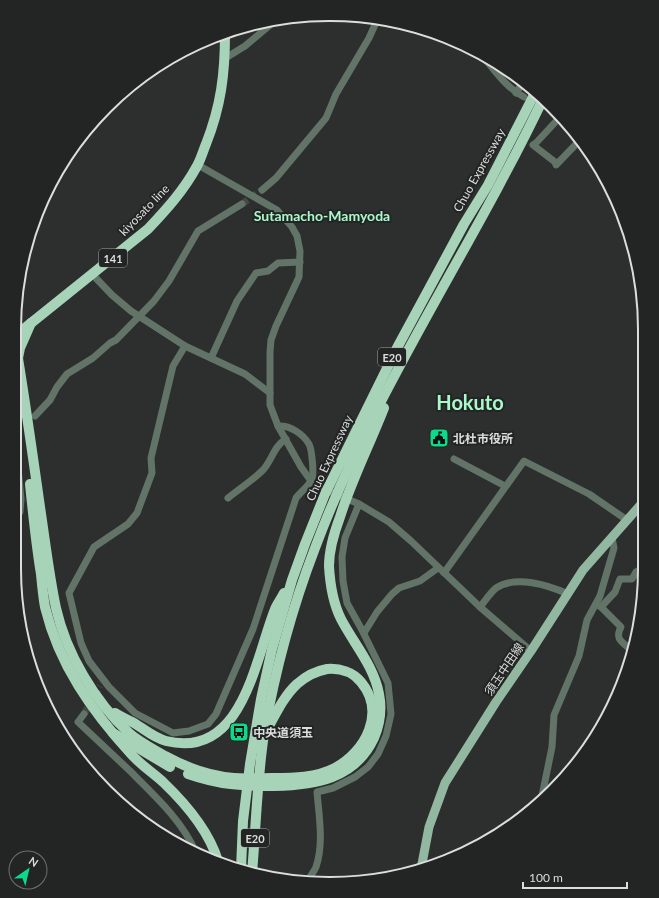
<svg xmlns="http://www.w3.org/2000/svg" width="659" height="898" viewBox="0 0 659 898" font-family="Lato,'Noto Sans JP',sans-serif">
<rect width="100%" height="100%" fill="#2c2f2d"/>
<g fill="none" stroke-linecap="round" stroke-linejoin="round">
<g stroke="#464947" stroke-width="7" stroke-dasharray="7 3.5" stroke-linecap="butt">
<path d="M 242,204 L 262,190"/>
<path d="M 84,714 L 100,686"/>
</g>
<g stroke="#627368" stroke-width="7">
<path d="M 480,53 C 494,69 505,87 524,97"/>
<path d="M 224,59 L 245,46 L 276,20"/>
<path d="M 516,93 L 523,82"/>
<path d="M 549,108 L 553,109"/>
<path d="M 560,117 L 536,143 L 533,145 L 555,162 L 556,165 L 581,139"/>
<path d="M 198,165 L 277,210 L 292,227 L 297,236 L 300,251 L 299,277 L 276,326 L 271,340 L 270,352 L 270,405 L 278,426 L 301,467 L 311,481 L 317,486 L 359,504 L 389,522 L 411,541 L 480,607 L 531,651"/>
<path d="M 262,190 L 276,178 L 326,118 L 336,94 L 369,38 L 378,18"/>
<path d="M 92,274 L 112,295 L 131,311 L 185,346 L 245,374 L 270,393"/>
<path d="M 185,346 L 173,366 L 151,458 L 152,473 L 137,513 L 128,524 L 94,547 L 69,593 L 81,643 L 89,661 L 109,687 L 135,713 L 173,733 L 189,731 L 208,724 L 216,714 L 253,629 L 296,498 C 300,493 311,483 312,479 C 314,473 312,450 309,444 C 303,434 290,425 278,426"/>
<path d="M 211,358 L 237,301 L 256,273 L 268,271 L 278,263 L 300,262"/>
<path d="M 35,416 L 50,400 L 57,387 L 67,374 L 93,358 L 110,343 L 116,340 L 154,301 L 169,281 L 198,231 L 242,204"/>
<path d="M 14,419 L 16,419"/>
<path d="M 454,459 L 505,486"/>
<path d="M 228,498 C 239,489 253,480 263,470 C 272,460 274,446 286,439"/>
<path d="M 14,517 L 20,512 L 21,499 L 14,427"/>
<path d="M 444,573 L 524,461 L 589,494 L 627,520"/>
<path d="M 596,604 L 601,607 L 615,592 L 620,579 L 632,579 L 636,572 L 644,568"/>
<path d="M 480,607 C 485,601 490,593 496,588 C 516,575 548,585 568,594"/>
<path d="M 601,607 L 621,627 C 614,640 623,642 632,651"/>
<path d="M 364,633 L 377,612 L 392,594 L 399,588 L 420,581 L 438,568"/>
<path d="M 84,714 L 78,722 C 95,738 112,754 129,770 C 153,794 183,821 196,853"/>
<path d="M 541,801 L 552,747 L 554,715 L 579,656 L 587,620 L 600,596 L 614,548 L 612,538"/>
<path d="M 308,881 C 310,876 314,872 316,867 C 324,844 319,816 317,792 L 333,788 L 355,777 L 368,767 L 378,754 L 386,736 L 391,714 L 388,683 L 362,630 L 347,603 L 343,581 L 342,557 L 345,538 L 359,504"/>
</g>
<path stroke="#93b8a2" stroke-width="9" d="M 421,869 L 429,827 L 445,783 L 496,702 L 531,651 L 583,570 L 644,501"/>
<g stroke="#a7d3b8" stroke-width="10">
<path d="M 31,323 L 20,348 L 18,358 C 26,408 33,457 40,507 C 45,540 49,575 56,608 C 66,653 95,702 129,733 C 139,742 153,749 165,756 C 185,767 210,776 234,778 C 246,779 259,778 272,778 C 293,778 316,778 335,768 C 366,751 386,712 361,682 C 353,672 340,668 327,669 C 316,671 305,677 297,684 C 282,698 274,718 264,735"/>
<path d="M 15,336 L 148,229 C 167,209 184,190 197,166 C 201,159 203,151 206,144 C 221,106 225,74 225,33"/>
<path d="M 30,484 C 33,514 36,544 41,574 C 42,585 43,596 45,607 C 59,665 92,711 131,754 C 141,765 153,773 163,782 C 186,804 209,831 218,861"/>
<path d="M 115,713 C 121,717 128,720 134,723 C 144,729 154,738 166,741 C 243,760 255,659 275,609 C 277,604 281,599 284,593"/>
<path d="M 113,733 L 170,767"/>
<path d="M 188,774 C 220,785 241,786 274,786 C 315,785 355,779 374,738 C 380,724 382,709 379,694 C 374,666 354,644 341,619 C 333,603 330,584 329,566 C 329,549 334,533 340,517 C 352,479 370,444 384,408"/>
<path d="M 241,869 L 243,821 L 250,764 L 261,699 L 272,649 L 292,580 L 305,544 L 325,494 L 397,348 L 464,224 L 488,185 L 536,91"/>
<path d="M 252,873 C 256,827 257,780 264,734 C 275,671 292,608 315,548 C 374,390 471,250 543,99"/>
</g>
</g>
<defs>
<g id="civic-square" transform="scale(1)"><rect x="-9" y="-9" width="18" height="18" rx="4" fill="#0dd98a" stroke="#222523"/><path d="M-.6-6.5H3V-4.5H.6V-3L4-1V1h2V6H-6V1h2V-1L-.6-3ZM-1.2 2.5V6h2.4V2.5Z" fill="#111"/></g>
<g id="bus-square" transform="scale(1)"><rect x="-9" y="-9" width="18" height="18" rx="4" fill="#0dd98a" stroke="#222523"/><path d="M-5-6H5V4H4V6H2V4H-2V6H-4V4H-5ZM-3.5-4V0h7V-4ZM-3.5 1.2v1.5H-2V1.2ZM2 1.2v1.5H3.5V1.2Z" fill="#111"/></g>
</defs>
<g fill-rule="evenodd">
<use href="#civic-square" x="439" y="438"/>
<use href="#bus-square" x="239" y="732"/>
</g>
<g text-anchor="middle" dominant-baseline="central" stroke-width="4" stroke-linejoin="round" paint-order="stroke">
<g fill="#222523" stroke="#a4a6a5" stroke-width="1">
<rect x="99" y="249" width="28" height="18" rx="3"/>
<rect x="378" y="348" width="28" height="18" rx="3"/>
<rect x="241" y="829" width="28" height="18" rx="3"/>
</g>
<g font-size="11" font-weight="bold" fill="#dcdedd">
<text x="113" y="258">141</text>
<text x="392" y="357">E20</text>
<text x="255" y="838">E20</text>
</g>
<g font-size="12" fill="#dcdedd" stroke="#222523">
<text transform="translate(479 170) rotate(-61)">Chuo Expressway</text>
<text transform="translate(144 210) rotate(-46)">kiyosato line</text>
<text transform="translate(329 458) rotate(-65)">Chuo Expressway</text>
<text transform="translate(504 669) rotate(-56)">須玉中田線</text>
</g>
<g font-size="12" font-weight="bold" fill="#dcdedd" stroke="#222523" text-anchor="start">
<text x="453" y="438">北杜市役所</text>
<text x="253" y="732">中央道須玉</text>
</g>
<g font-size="14" font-weight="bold" fill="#aaf9cb" stroke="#222523">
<text x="322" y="215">Sutamacho-Mamyoda</text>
</g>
<g font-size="20" font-weight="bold" fill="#aaf9cb" stroke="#222523">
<text x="470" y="402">Hokuto</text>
</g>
</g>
<path d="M0 0H659V898H0ZM329 21H330A308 308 0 0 1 638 329V569A308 308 0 0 1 330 877H329A308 308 0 0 1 21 569V329A308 308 0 0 1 329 21Z" fill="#222523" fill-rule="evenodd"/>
<path fill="none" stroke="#dcdedd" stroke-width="2" d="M329 21H330A308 308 0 0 1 638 329V569A308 308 0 0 1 330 877H329A308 308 0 0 1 21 569V329A308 308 0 0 1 329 21Z"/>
<g transform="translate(28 870) rotate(34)"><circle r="19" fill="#222523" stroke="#6c6f6d"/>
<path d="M0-3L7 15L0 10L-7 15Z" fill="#0dd98a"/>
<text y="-6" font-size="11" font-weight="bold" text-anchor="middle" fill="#dcdedd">N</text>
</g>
<path d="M523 882v6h104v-6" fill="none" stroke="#dcdedd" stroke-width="2"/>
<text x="529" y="882" font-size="12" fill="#dcdedd" stroke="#222523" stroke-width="3" paint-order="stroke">100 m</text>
</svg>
